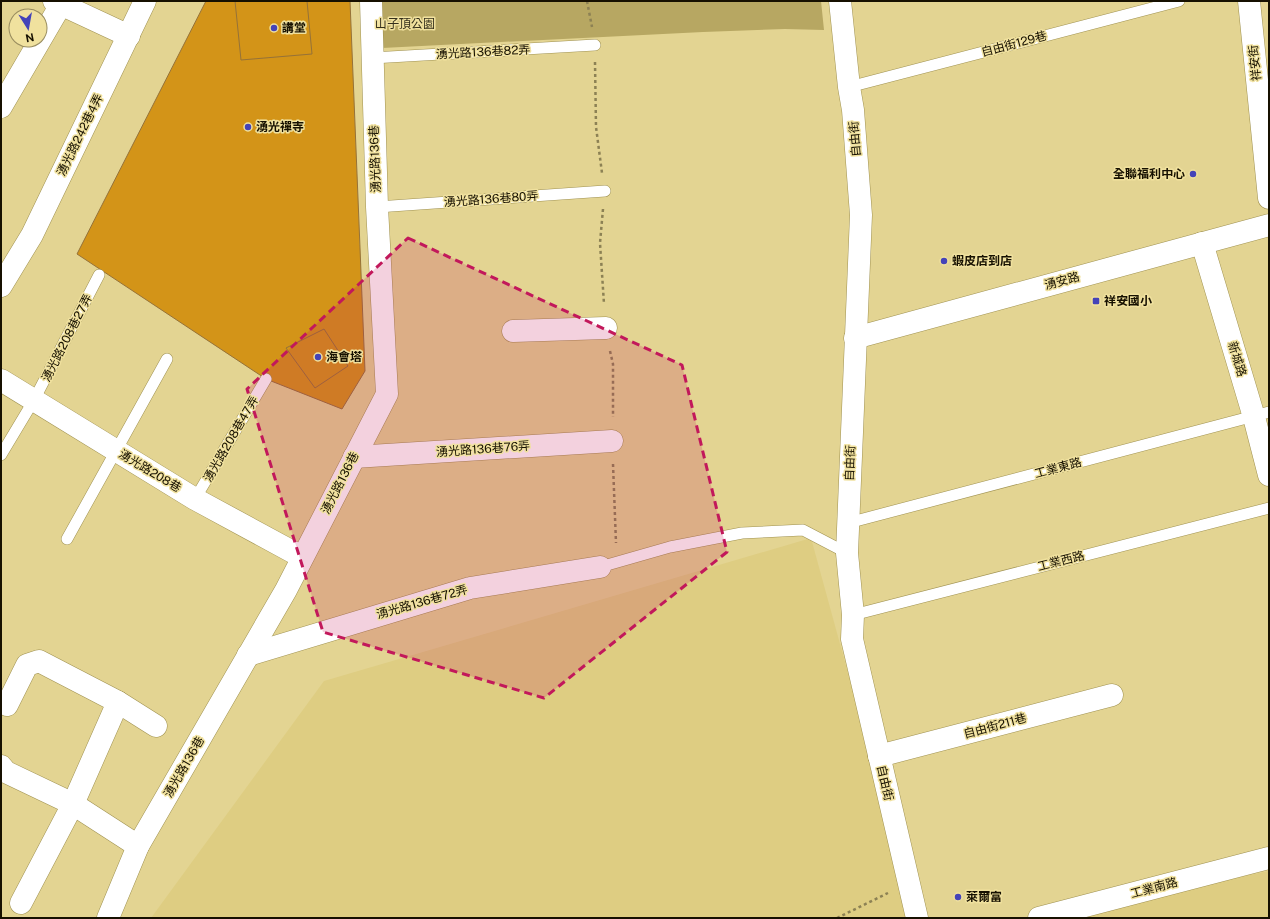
<svg xmlns="http://www.w3.org/2000/svg" width="1270" height="919" viewBox="0 0 1270 919" font-family="'Public Sans','Noto Sans TC',sans-serif">
<rect width="100%" height="100%" fill="#e3d492"/>
<g fill="#decd82">
<path d="M 811,538 L 915,918 L 151,918 L 324,681 Z"/>
<path d="M 1269,871 L 1269,918 L 1035,918 Z"/>
</g>
<path fill="#b7a762" d="M 380,1 L 821,1 L 824,30 L 785,29 L 703,32 L 382,48 Z"/>
<g fill="#d39418" stroke="#957239">
<path d="M 206,1 L 350,1 L 365,371 L 342,409 L 266,379 L 77,254 Z"/>
<path d="M 235,1 L 307,1 L 312,54 L 241,60 Z"/>
<path d="M 324,329 L 348,366 L 315,388 L 286,348 Z"/>
</g>
<g fill="none" stroke-linecap="round" stroke-linejoin="round">
<g stroke="#a09251" stroke-width="12">
<g id="service">
<path d="M 372,58 L 595,45"/>
<path d="M 849,87 L 1179,1"/>
<path d="M 377,207 L 605,191"/>
<path d="M 1,455 L 34,400 L 99,275"/>
<path d="M 195,499 L 266,379"/>
<path d="M 848,523 L 1269,412"/>
<path d="M 67,539 L 167,359"/>
<path d="M 600,567 L 670,547 L 742,533 L 803,530 L 847,553"/>
<path d="M 853,615 L 1269,508"/>
</g>
</g>
<g stroke="#a09251" stroke-width="23">
<g id="minor">
<path d="M 54,1 L 129,36"/>
<path d="M 840,1 L 849,87 L 853,110 L 861,215 L 847,553 L 853,615 L 852,639 L 917,918"/>
<path d="M 1249,1 L 1269,198"/>
<path d="M 1,107 L 63,1"/>
<path d="M 1202,243 L 1254,417 L 1269,475"/>
<path d="M 1,286 L 32,235 L 145,1"/>
<path d="M 513,331 L 606,328"/>
<path d="M 855,338 L 1269,225"/>
<path d="M 1,380 L 195,499 L 302,557"/>
<path d="M 354,457 L 612,441"/>
<path d="M 248,655 L 470,588 L 600,567"/>
<path d="M 7,705 L 27,665 L 39,661 L 118,702 L 156,726"/>
<path d="M 879,756 L 1112,695"/>
<path d="M 1,766 L 6,772 L 73,804 L 138,846"/>
<path d="M 21,903 L 73,804 L 118,702"/>
<path d="M 108,918 L 138,846 L 286,590 L 387,394 L 377,207 L 371,1"/>
<path d="M 1039,918 L 1269,858"/>
</g>
</g>
<g stroke="#8c8154" stroke-width="2.5" stroke-dasharray="3 3" stroke-linecap="butt">
<path d="M 587,1 L 592,27"/>
<path d="M 595,62 L 596,127 L 602,173"/>
<path d="M 603,209 L 600,243 L 604,304"/>
<path d="M 610,351 L 613,364 L 613,417"/>
<path d="M 613,464 L 616,543"/>
<path d="M 837,918 L 888,893"/>
</g>
<use href="#service" stroke="#fff" stroke-width="11"/>
<use href="#minor" stroke="#fff" stroke-width="22"/>
</g>
<path fill="#c2185b" fill-opacity="0.2" stroke="#c2185b" stroke-width="3" stroke-dasharray="8 5" stroke-linejoin="round" d="M 408,238 L 682,365 L 727,552 L 544,698 L 323,632 L 247,389 Z"/>
<g fill="#4443b8" stroke="#f0e19e" stroke-width="1.5">
<circle cx="274" cy="28" r="4"/>
<circle cx="248" cy="127" r="4"/>
<circle cx="1193" cy="174" r="4"/>
<circle cx="944" cy="261" r="4"/>
<rect x="1092" y="297" width="8" height="8" rx="2"/>
<circle cx="318" cy="357" r="4"/>
<circle cx="958" cy="897" r="4"/>
</g>
<g text-anchor="middle" dominant-baseline="central" stroke-width="3" stroke-linejoin="round" paint-order="stroke">
<g font-size="12" fill="#342f1b" stroke="#f0e19e">
<text x="405" y="24">山子頂公園</text>
</g>
<g font-size="12" font-weight="bold" fill="#161000" stroke="#f0e19e" text-anchor="start">
<text x="282" y="28">講堂</text>
<text x="256" y="127">湧光禪寺</text>
<text x="1185" y="174" text-anchor="end">全聯福利中心</text>
<text x="952" y="261">蝦皮店到店</text>
<text x="1104" y="301">祥安國小</text>
<text x="326" y="357">海會塔</text>
<text x="966" y="897">萊爾富</text>
</g>
<g font-size="12" fill="#161000" stroke="#f0e19e">
<text transform="translate(1014 44) rotate(-15)">自由街129巷</text>
<text transform="translate(483 52) rotate(-3)">湧光路136巷82弄</text>
<text transform="translate(1255 63) rotate(-96)">祥安街</text>
<text transform="translate(80 135) rotate(-64)">湧光路242巷4弄</text>
<text transform="translate(855 139) rotate(-95)">自由街</text>
<text transform="translate(375 159) rotate(-92)">湧光路136巷</text>
<text transform="translate(491 199) rotate(-4)">湧光路136巷80弄</text>
<text transform="translate(1062 281) rotate(-15)">湧安路</text>
<text transform="translate(67 338) rotate(-63)">湧光路208巷27弄</text>
<text transform="translate(1237 359) rotate(73)">新城路</text>
<text transform="translate(231 439) rotate(-60)">湧光路208巷47弄</text>
<text transform="translate(483 449) rotate(-4)">湧光路136巷76弄</text>
<text transform="translate(850 463) rotate(-88)">自由街</text>
<text transform="translate(1058 468) rotate(-15)">工業東路</text>
<text transform="translate(150 471) rotate(31)">湧光路208巷</text>
<text transform="translate(340 483) rotate(-63)">湧光路136巷</text>
<text transform="translate(1061 561) rotate(-14)">工業西路</text>
<text transform="translate(422 602) rotate(-16)">湧光路136巷72弄</text>
<text transform="translate(995 726) rotate(-15)">自由街211巷</text>
<text transform="translate(184 767) rotate(-60)">湧光路136巷</text>
<text transform="translate(885 783) rotate(77)">自由街</text>
<text transform="translate(1154 888) rotate(-15)">工業南路</text>
</g>
</g>
<rect width="1270" height="919" fill="none" stroke="#161000" stroke-width="4"/>
<g transform="translate(28 28) rotate(169)"><circle r="19" fill="#f0e19e" stroke="#998d5f"/>
<path d="M0-3L7 15L0 10L-7 15Z" fill="#4443b8"/>
<text y="-6" font-size="11" font-weight="bold" text-anchor="middle" fill="#161000">N</text>
</g>
</svg>
